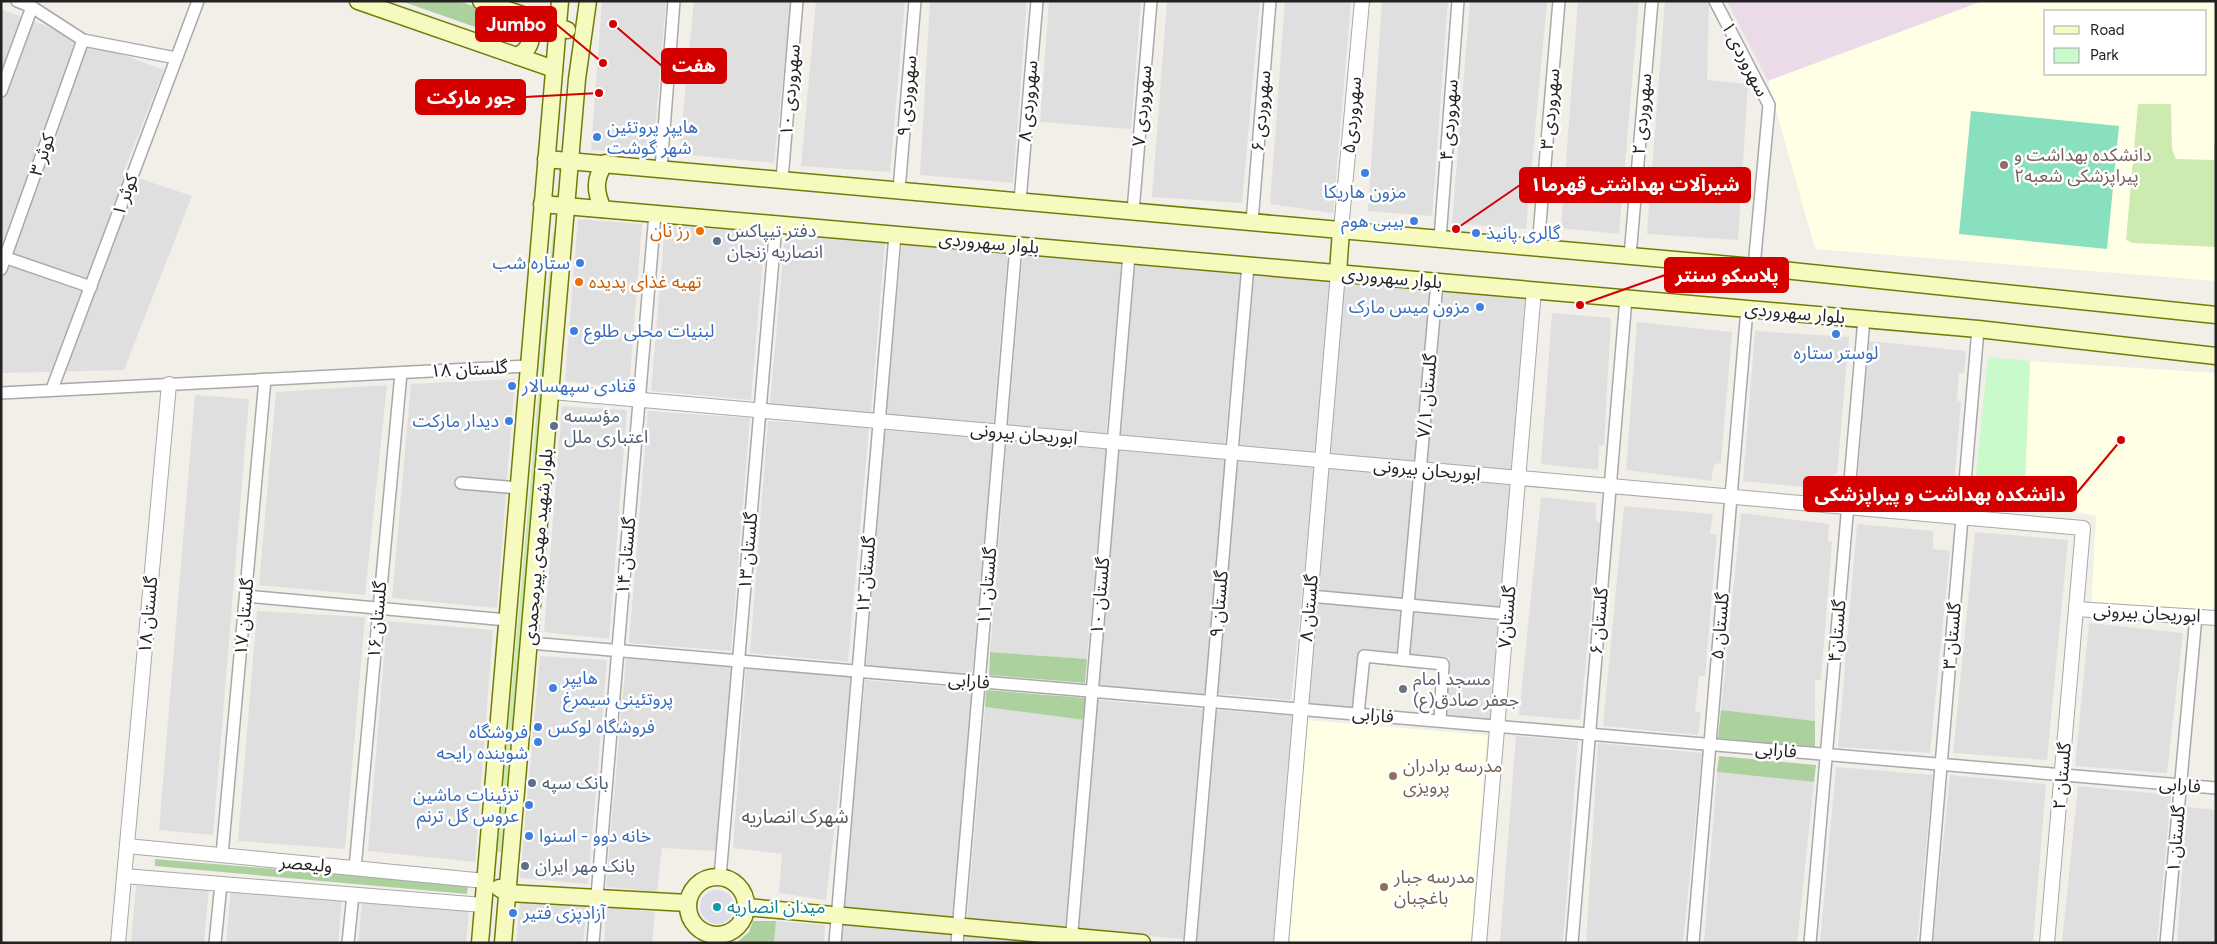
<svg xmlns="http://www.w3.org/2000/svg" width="2217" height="944" viewBox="0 0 2217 944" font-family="Figtree,'Noto Sans Arabic',sans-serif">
<rect width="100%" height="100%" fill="#f2efe9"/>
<g fill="#e0dfdf">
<path d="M 602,1 L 666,1 L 653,154 L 591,150 Z"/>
<path d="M 694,1 L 791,1 L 774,163 L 679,154 Z"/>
<path d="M 816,1 L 905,1 L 890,172 L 801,166 Z"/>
<path d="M 930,1 L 1027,1 L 1013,183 L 920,175 Z"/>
<path d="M 1049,1 L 1141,1 L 1131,129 L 1040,122 Z"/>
<path d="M 1167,1 L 1260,1 L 1242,203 L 1152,197 Z"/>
<path d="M 1285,1 L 1351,1 L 1333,213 L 1270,204 Z"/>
<path d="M 1382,1 L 1448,1 L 1432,216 L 1368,211 Z"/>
<path d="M 1470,1 L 1547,1 L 1526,229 L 1452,223 Z"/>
<path d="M 1578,1 L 1639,1 L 1619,234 L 1561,228 Z"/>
<path d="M 1665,1 L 1709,1 L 1707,80 L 1748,84 L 1738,240 L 1647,234 Z"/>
<path d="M 1,9 L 164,70 L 123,173 L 192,196 L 124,370 L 1,373 Z"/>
<path d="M 578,219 L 642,224 L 629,389 L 565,381 Z"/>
<path d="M 665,225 L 765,233 L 751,400 L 651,391 Z"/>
<path d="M 785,234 L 885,242 L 871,412 L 770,403 Z"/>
<path d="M 902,244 L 1008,252 L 993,424 L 886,415 Z"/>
<path d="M 1023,254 L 1122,261 L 1106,434 L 1008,425 Z"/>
<path d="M 1135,263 L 1241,272 L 1225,444 L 1121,435 Z"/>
<path d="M 1254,273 L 1331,280 L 1316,453 L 1240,447 Z"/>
<path d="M 1343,282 L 1431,287 L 1414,462 L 1328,455 Z"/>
<path d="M 1443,290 L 1527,296 L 1513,473 L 1427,465 Z"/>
<path d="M 1552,313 L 1611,318 L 1604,445 L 1599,446 L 1598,470 L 1541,464 Z"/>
<path d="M 1637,322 L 1732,332 L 1721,463 L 1714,464 L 1711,481 L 1626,470 Z"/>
<path d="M 1755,331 L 1849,337 L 1837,474 L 1833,474 L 1832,490 L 1743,481 Z"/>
<path d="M 1869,341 L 1966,351 L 1964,373 L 1959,373 L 1957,400 L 1961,402 L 1954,484 L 1950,485 L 1947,501 L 1857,492 Z"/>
<path d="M 515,379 L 497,608 L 392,598 L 411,384 Z"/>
<path d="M 387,385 L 365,595 L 259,585 L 276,392 Z"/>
<path d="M 195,395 L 249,399 L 213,835 L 159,830 Z"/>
<path d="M 562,406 L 627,410 L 609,639 L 544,632 Z"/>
<path d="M 648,411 L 750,418 L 731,651 L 629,643 Z"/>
<path d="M 768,421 L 869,427 L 848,662 L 750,653 Z"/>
<path d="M 885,430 L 993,439 L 972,675 L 866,666 Z"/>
<path d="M 1007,440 L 1106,449 L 1087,659 L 990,652 Z"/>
<path d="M 1119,450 L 1226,457 L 1228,498 L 1204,697 L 1099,688 Z"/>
<path d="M 1238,461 L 1315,467 L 1291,700 L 1211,693 Z"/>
<path d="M 1326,466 L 1415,473 L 1403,599 L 1315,593 Z"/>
<path d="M 1424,474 L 1515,482 L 1501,608 L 1413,600 Z"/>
<path d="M 1541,497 L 1596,503 L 1596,521 L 1600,523 L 1580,720 L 1519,715 Z"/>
<path d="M 1624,506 L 1713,514 L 1710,534 L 1717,534 L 1705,676 L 1699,676 L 1695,711 L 1701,713 L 1698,735 L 1603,726 Z"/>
<path d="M 1741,513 L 1829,524 L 1828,541 L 1832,542 L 1821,680 L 1815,680 L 1815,721 L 1721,710 Z"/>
<path d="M 1857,524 L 1933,531 L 1933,549 L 1950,551 L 1930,753 L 1838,747 Z"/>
<path d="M 1975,532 L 2068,540 L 2047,760 L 1953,753 Z"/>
<path d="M 1317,603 L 1499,621 L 1491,721 L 1447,716 L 1450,657 L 1360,650 L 1354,709 L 1309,705 Z"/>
<path d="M 257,611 L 365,617 L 345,849 L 238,841 Z"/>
<path d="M 387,621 L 493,630 L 475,862 L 368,851 Z"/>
<path d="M 2089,623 L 2183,633 L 2167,773 L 2075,766 Z"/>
<path d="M 540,656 L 607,660 L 588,884 L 520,878 Z"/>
<path d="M 626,659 L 732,667 L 716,851 L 662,848 L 657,892 L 606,887 Z"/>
<path d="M 746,668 L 852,677 L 826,900 L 779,893 L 782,854 L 733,848 Z"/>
<path d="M 865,680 L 972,689 L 953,919 L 844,910 Z"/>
<path d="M 1098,700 L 1203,709 L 1183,939 L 1079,930 Z"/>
<path d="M 985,707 L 1085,720 L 1065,930 L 967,920 Z"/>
<path d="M 1217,710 L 1294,716 L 1275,943 L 1197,942 Z"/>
<path d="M 1516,736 L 1578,741 L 1563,943 L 1500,943 Z"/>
<path d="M 1598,743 L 1702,753 L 1683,943 L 1586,943 Z"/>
<path d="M 1836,767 L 1933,775 L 1917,943 L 1820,943 Z"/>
<path d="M 1717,772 L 1814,782 L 1797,943 L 1704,943 Z"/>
<path d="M 1950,775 L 2046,784 L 2033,943 L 1933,943 Z"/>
<path d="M 2078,786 L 2171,795 L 2157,943 L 2062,943 Z"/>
<path d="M 2187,807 L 2216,810 L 2216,943 L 2177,943 Z"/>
<path d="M 136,886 L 209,887 L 204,943 L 131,943 Z"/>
<path d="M 231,889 L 342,898 L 338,943 L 226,943 Z"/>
<path d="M 520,900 L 587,906 L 583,943 L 516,943 Z"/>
<path d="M 362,903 L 469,911 L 466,943 L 358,943 Z"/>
<path d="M 606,906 L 655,912 L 652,943 L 604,943 Z"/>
<path d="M 776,921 L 825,925 L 824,943 L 774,943 Z"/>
<path d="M 843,923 L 952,931 L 951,943 L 841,943 Z"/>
<path d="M 964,934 L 1065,943 L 963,943 Z"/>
</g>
<path fill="#ebdbe8" d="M 1727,1 L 1983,1 L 1768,81 Z"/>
<g fill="#ffffe5" fill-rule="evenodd">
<path d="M 1983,1 L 2216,1 L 2216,281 L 1815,249 L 1768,81 ZM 2046,11 L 2206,11 L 2206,74 L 2046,74 Z"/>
<path d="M 2030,361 L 2216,373 L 2216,618 L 2091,610 L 2096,516 L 2068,510 L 2024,507 Z"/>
<path d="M 1306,720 L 1487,735 L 1471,943 L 1289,943 Z"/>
</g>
<g fill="#cdebb0">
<path d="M 2138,104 L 2171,104 L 2172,149 L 2176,159 L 2214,160 L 2216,120 L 2216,247 L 2133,243 L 2126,240 Z"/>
<path d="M 553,232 L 557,233 L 501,852 L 497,852 Z"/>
</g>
<g fill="#add19e">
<path d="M 401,1 L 458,1 L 523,23 L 525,33 L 521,43 Z"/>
<path d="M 990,652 L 1087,659 L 1085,683 L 989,675 Z"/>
<path d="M 986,690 L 1085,698 L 1085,720 L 985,707 Z"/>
<path d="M 1721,710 L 1815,721 L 1815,748 L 1718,738 Z"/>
<path d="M 1719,756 L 1816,765 L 1814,782 L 1717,772 Z"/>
<path d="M 155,859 L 468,885 L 467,894 L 155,866 Z"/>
<path d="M 753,921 L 776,921 L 774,943 L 736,943 L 749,932 Z"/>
</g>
<path fill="#c8facc" d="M 1988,357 L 2030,361 L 2024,507 L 1973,503 Z"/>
<path fill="#88e0be" d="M 1971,111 L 2119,126 L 2107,249 L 1959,234 Z"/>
<circle fill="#dddde8" cx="717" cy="907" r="17"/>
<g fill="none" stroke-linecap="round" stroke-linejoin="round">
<g stroke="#a9a9a9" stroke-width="14">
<g id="minor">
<path d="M 17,1 L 32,7 L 83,40 L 176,58"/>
<path d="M 1715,1 L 1769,105 L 1754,267"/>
<path d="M 1,91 L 32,7"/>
<path d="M 661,168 L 674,1"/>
<path d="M 782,179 L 797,1"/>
<path d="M 899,190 L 915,1"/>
<path d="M 1020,201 L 1037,1"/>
<path d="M 1133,211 L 1151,1"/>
<path d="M 1252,222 L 1270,1"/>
<path d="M 1440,239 L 1458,1"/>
<path d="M 1538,247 L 1559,1"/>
<path d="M 1,256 L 91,287"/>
<path d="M 1630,256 L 1652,1"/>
<path d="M 1,269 L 83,40"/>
<path d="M 52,389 L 198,1"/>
<path d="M 1,393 L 529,366"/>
<path d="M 461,483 L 518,488"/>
<path d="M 246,596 L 507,620"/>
<path d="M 1310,596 L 1507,614"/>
<path d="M 530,643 L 2216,788"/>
<path d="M 1403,660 L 1437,282"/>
<path d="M 1358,714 L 1364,656 L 1443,664 L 1440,721"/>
<path d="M 222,855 L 265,379"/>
<path d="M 355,868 L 401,373"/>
<path d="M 720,877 L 776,224"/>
<path d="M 215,943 L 221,884"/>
<path d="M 348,943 L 353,894"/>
<path d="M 593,943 L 655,214"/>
<path d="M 714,943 L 715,935"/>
<path d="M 835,943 L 895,235"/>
<path d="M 957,943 L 1016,245"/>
<path d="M 1071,943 L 1129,255"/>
<path d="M 1190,943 L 1248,265"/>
<path d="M 1572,943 L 1626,298"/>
<path d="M 1693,943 L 1747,309"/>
<path d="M 1810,943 L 1864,319"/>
<path d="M 1926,943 L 1978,329"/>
<path d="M 2166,943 L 2196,616"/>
</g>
</g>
<g stroke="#a9a9a9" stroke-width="16">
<g id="tertiary">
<path d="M 1341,230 L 1362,1"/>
<path d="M 552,392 L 2083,528 L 2047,943"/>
<path d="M 2076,609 L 2216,618"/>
<path d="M 127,846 L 486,881"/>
<path d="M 124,876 L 483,905"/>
<path d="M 118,943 L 169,384"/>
<path d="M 1281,943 L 1338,273"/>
<path d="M 1479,943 L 1534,290"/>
</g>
</g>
<g stroke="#707d05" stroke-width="19">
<g id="secondary">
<path d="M 358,1 L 554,69"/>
<path d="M 481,1 L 567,30"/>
<path d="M 517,56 C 534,48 534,32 525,17"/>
<path d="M 546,159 L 1754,267 L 2216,315"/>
<path d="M 542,204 L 1978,329 L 2216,356"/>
<path d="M 603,209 C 595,192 594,179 605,163"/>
<path d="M 1338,273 L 1341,230"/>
<circle cx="717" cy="906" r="29"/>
<path d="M 499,888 L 507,893 L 688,903"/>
<path d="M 746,907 L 1142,943"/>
<path d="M 480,943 L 560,1"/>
<path d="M 503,943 L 577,79 L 588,1"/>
</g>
</g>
<use href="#minor" stroke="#fff" stroke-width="11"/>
<use href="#tertiary" stroke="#fff" stroke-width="14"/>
<use href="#secondary" stroke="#f7fabf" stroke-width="16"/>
</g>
<g fill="#3f7fe0" stroke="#fff" stroke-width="2">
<circle cx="597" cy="137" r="5"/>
<circle cx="1365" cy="173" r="5"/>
<circle cx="1414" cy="221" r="5"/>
<circle cx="1476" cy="233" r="5"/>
<circle cx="580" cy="263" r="5"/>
<circle cx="1480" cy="307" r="5"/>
<circle cx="574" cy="331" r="5"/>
<circle cx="1836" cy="334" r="5"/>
<circle cx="512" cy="386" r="5"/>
<circle cx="509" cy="421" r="5"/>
<circle cx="553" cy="688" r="5"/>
<circle cx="538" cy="727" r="5"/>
<circle cx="538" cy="742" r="5"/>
<circle cx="529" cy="805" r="5"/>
<circle cx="529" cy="836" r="5"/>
<circle cx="513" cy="913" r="5"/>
</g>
<g fill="#8d6e63" stroke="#fff" stroke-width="2">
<circle cx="2004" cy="165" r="5"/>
<circle cx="1393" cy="776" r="5"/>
<circle cx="1384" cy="887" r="5"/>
</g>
<g fill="#e8710a" stroke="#fff" stroke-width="2">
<circle cx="700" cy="231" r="5"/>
<circle cx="579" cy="282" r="5"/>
</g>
<g fill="#5c6f8a" stroke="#fff" stroke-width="2">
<circle cx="717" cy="241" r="5"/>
<circle cx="554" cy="426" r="5"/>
<circle cx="532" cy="783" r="5"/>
<circle cx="525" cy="866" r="5"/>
</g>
<circle fill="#6b7280" stroke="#fff" stroke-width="2" cx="1403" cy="689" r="5"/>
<circle fill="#0f9aa8" stroke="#fff" stroke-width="2" cx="717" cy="907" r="5"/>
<g text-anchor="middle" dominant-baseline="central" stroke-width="5" stroke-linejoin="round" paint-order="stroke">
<g font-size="18" fill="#222" stroke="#fff">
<text transform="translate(1745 59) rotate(63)">سهروردی ۱</text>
<text transform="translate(790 90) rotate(-85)">سهروردی ۱۰</text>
<text transform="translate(907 96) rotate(-85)">سهروردی ۹</text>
<text transform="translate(1028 101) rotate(-85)">سهروردی ۸</text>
<text transform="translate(1142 106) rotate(-85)">سهروردی ۷</text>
<text transform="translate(1550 109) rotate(-85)">سهروردی ۳</text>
<text transform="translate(1261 111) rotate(-85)">سهروردی ۶</text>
<text transform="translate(1642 114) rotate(-85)">سهروردی ۲</text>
<text transform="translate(1352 115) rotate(-85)">سهروردی۵</text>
<text transform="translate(1449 120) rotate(-86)">سهروردی ۴</text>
<text transform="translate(42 155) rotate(-71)">کوثر ۳</text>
<text transform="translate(125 195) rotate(-70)">کوثر ۱</text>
<text transform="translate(989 243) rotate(5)">بلوار سهروردی</text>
<text transform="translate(1392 278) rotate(5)">بلوار سهروردی</text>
<text transform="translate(1795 313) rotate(5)">بلوار سهروردی</text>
<text transform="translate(469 369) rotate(-3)">گلستان ۱۸</text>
<text transform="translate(1427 396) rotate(-85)">گلستان ۷/۱</text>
<text transform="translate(1024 434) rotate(5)">ابوریحان بیرونی</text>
<text transform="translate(1427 470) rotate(5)">ابوریحان بیرونی</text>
<text transform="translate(538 547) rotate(-85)">بلوار شهید مهدی پیرمحمدی</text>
<text transform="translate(748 551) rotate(-85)">گلستان ۱۳</text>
<text transform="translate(626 556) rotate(-85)">گلستان ۱۴</text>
<text transform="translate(866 575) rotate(-85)">گلستان ۱۲</text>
<text transform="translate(987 586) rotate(-85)">گلستان ۱۱</text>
<text transform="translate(1100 596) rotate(-85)">گلستان ۱۰</text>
<text transform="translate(1219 604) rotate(-85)">گلستان ۹</text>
<text transform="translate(1309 608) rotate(-85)">گلستان ۸</text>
<text transform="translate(2147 613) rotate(3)">ابوریحان بیرونی</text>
<text transform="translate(148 615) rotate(-85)">گلستان ۱۸</text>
<text transform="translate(244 617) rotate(-85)">گلستان ۱۷</text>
<text transform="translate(1507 617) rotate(-85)">گلستان۷</text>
<text transform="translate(377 620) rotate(-85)">گلستان ۱۶</text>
<text transform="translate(1599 621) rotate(-85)">گلستان ۶</text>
<text transform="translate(1720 626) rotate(-85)">گلستان ۵</text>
<text transform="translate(1837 631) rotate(-85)">گلستان۴</text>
<text transform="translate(1952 636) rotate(-85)">گلستان ۳</text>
<text transform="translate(969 681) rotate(5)">فارابی</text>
<text transform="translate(1373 715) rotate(5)">فارابی</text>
<text transform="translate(1776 750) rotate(5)">فارابی</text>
<text transform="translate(2062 776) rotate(-85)">گلستان ۲</text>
<text transform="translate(2180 785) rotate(5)">فارابی</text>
<text transform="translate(2176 839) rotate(-85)">گلستان ۱</text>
<text transform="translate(306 864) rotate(5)">ولیعصر</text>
</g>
<g font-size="18" fill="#366cbe" stroke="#fff" text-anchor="start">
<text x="607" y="127">هایپر پروتئین<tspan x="607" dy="21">شهر گوشت</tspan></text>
<text x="1365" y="192" text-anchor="middle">مزون هاریکا</text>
<text x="1404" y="221" text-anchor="end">بیبی هوم</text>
<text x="1486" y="233">گالری پانیذ</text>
<text x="570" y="263" text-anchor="end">ستاره شب</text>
<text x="1470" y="307" text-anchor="end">مزون میس مارک</text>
<text x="584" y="331">لبنیات محلی طلوع</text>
<text x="1836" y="353" text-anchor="middle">لوستر ستاره</text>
<text x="522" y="386">قنادی سپهسالار</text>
<text x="499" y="421" text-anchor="end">دیدار مارکت</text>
<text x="563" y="678">هایپر<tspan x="563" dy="21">پروتئینی سیمرغ</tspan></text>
<text x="548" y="727">فروشگاه لوکس</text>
<text x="528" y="732" text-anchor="end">فروشگاه<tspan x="528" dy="21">شوینده رایحه</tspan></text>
<text x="519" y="795" text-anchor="end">تزئینات ماشین<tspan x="519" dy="21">عروس گل ترنم</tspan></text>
<text x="539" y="836">خانه دوو - اسنوا</text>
<text x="523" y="913">آزادپزی فتیر</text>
</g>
<g font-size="18" fill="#785e54" stroke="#fff" text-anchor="start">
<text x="2014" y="155">دانشکده بهداشت و<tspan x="2014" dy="21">پیراپزشکى شعبه۲</tspan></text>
<text x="1403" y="766">مدرسه برادران<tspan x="1403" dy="21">پرویزی</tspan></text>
<text x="1394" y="877">مدرسه جبار<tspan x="1394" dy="21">باغچبان</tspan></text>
</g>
<g font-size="18" fill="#c56008" stroke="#fff" text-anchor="end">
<text x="690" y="231">رز نان</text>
<text x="589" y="282" text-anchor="start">تهیه غذای پدیده</text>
</g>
<g font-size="18" fill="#4e5e75" stroke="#fff" text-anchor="start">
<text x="727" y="231">دفتر تیپاکس<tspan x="727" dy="21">انصاریه زنجان</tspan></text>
<text x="564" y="416">مؤسسه<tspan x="564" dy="21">اعتباری ملل</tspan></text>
<text x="542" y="783">بانک سپه</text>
<text x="535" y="866">بانک مهر ایران</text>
</g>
<g font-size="18" fill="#5b616d" stroke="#fff" text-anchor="start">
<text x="1413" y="679">مسجد امام<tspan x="1413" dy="21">جعفر صادق(ع)</tspan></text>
</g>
<g font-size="18" fill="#0d838f" stroke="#fff" text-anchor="start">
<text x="727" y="907">میدان انصاریه</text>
</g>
<g font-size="19" fill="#555" stroke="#fff">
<text x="795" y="816">شهرک انصاریه</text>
</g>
</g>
<path fill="none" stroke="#d40000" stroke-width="2" d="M603 63L556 24M613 24L662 66M599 93L525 97M1456 229L1520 185M1580 305L1665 275M2121 440L2076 494"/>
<g fill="#d40000" stroke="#fff" stroke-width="2">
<circle cx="603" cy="63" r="5"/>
<circle cx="613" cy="24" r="5"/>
<circle cx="599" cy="93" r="5"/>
<circle cx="1456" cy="229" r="5"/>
<circle cx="1580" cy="305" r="5"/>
<circle cx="2121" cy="440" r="5"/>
</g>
<g fill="#d40000" stroke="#d40000" stroke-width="2">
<rect x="476" y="7" width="80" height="34" rx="5"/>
<rect x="662" y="49" width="64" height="34" rx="5"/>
<rect x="416" y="80" width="109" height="34" rx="5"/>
<rect x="1520" y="168" width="230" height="34" rx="5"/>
<rect x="1665" y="258" width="123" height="34" rx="5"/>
<rect x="1804" y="477" width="272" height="34" rx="5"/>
</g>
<g font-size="19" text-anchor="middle" font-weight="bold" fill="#fff">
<text x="516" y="31">Jumbo</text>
<text x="694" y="72">هفت</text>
<text x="471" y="104">جور مارکت</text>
<text x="1635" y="191">شیرآلات بهداشتی قهرما۱</text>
<text x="1727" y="282">پلاسکو سنتر</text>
<text x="1940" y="501">دانشکده بهداشت و پیراپزشکی</text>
</g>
<rect width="2217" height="944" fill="none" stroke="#222222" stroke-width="5"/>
<rect x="2044" y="10" width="162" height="65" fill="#ffffff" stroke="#a7a7a7"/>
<rect x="2054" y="26" width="25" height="8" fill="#f7fabf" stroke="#a7a7a7"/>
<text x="2090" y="35" font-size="15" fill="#222222">Road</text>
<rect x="2054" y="48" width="25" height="15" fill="#c8facc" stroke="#a7a7a7"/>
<text x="2090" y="60" font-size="15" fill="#222222">Park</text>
</svg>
